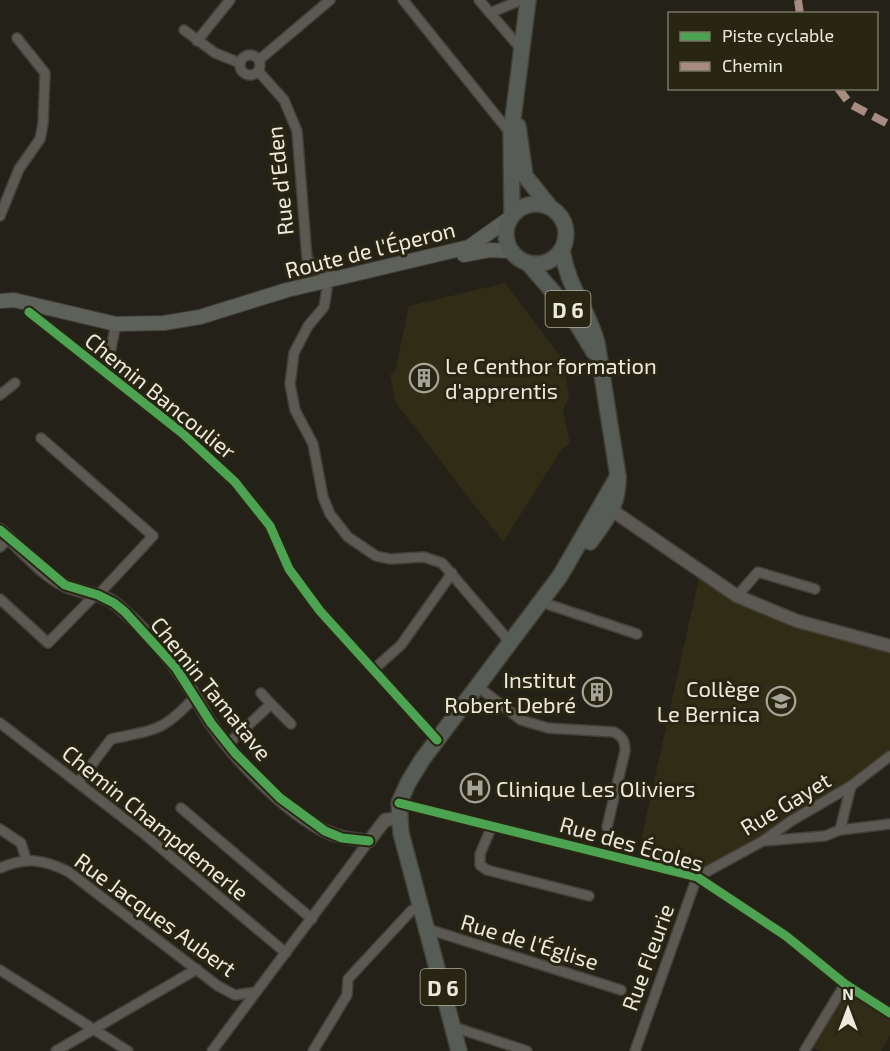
<svg xmlns="http://www.w3.org/2000/svg" width="890" height="1051" viewBox="0 0 890 1051" font-family="'Exo 2',sans-serif">
<rect width="100%" height="100%" fill="#242218"/>
<g fill="#312c15">
<path d="M 505,283 L 563,360 L 569,397 L 563,410 L 570,443 L 562,449 L 503,542 L 396,403 L 390,375 L 395,372 L 409,306 Z"/>
<path d="M 700,573 L 737,597 L 890,647 L 890,755 L 834,794 L 695,875 L 637,859 Z"/>
<path d="M 845,989 L 890,1016 L 890,1035 L 881,1051 L 821,1051 L 811,1046 Z"/>
</g>
<g fill="none" stroke-linecap="round" stroke-linejoin="round">
<g stroke="#424038" stroke-width="12">
<g id="minor">
<path d="M 403,0 L 511,134"/>
<path d="M 479,0 L 522,50"/>
<path d="M 490,13 L 521,0"/>
<path d="M 184,30 L 215,53 L 240,63"/>
<path d="M 197,41 L 230,0"/>
<circle cx="250" cy="65" r="10"/>
<path d="M 259,60 L 330,0"/>
<path d="M 258,71 L 284,100 L 297,131 L 307,258 L 316,269 L 338,278"/>
<path d="M 0,216 L 19,169 L 40,139 L 43,124 L 45,73 L 17,38"/>
<path d="M 327,289 L 324,307 L 308,326 L 294,353 L 290,384 L 295,410 L 313,444 L 323,497 L 330,514 L 348,537 L 376,556 L 390,559 L 424,557 L 442,563 L 510,642"/>
<path d="M 29,312 L 182,433 L 235,482 L 270,526 L 289,569 L 320,611 L 437,740"/>
<path d="M 106,372 L 116,324"/>
<path d="M 0,395 L 15,383"/>
<path d="M 41,438 L 153,536 L 98,595"/>
<path d="M 0,547 L 9,538"/>
<path d="M 737,596 L 758,572 L 815,589"/>
<path d="M 0,599 L 48,643 L 95,595"/>
<path d="M 541,602 L 637,634"/>
<path d="M 373,670 L 401,645 L 452,573"/>
<path d="M 477,686 L 521,720 L 548,728 L 614,732 C 623,737 625,741 625,751 L 607,827"/>
<path d="M 261,693 L 271,704"/>
<path d="M 0,723 L 143,833 L 286,953"/>
<path d="M 228,744 L 271,704 L 291,724"/>
<path d="M 78,783 L 111,739 C 157,729 162,732 195,697"/>
<path d="M 399,803 L 697,877 L 786,936 L 845,984 L 890,1013"/>
<path d="M 181,808 L 312,919"/>
<path d="M 492,826 L 480,854 L 480,865 L 487,870 L 589,896"/>
<path d="M 0,829 L 21,843 L 26,859"/>
<path d="M 840,830 L 851,786"/>
<path d="M 763,841 L 825,836 L 840,830 L 890,824"/>
<path d="M 0,868 C 26,857 44,859 69,872 L 218,986 L 235,995 L 256,992"/>
<path d="M 697,877 L 763,841 L 791,821 L 851,786 L 890,756"/>
<path d="M 427,932 L 434,931 L 621,990"/>
<path d="M 0,970 L 128,1051"/>
<path d="M 454,1027 L 527,1051"/>
<path d="M 805,1050 L 845,984"/>
<path d="M 56,1051 L 197,969"/>
<path d="M 212,1051 L 369,841"/>
<path d="M 313,1051 L 347,995 L 348,979 L 411,911 L 420,906"/>
<path d="M 635,1051 L 697,877"/>
</g>
</g>
<g stroke="#424038" stroke-width="15">
<g id="tertiary">
<path d="M 613,511 L 737,596 L 797,621 L 890,646"/>
<path d="M 0,530 C 21,548 41,574 66,586 C 82,593 103,593 117,605 C 138,623 159,645 176,668 C 189,685 199,704 210,722 C 236,760 284,810 325,831 C 339,838 354,839 369,841 L 385,820 L 399,818"/>
</g>
</g>
<g stroke="#424038" stroke-width="16">
<g id="secondary">
<path d="M 464,255 L 490,250 L 511,251"/>
<path d="M 0,301 L 14,300 L 116,324 L 164,323 L 200,317 L 287,290 L 469,247 L 510,218"/>
</g>
</g>
<g stroke="#424038" stroke-width="18">
<g id="primary">
<path d="M 518,126 L 525,176 L 550,207"/>
<circle cx="536" cy="234" r="30"/>
<path d="M 512,216 L 511,134 L 528,0"/>
<path d="M 562,249 C 567,286 588,309 597,343 L 618,476 C 619,505 606,520 590,542"/>
<path d="M 528,263 L 567,308 L 594,352"/>
<path d="M 459,1051 L 401,833 L 399,803 L 408,783 L 422,760 L 560,576 L 618,476"/>
</g>
</g>
<use href="#minor" stroke="#5b5952" stroke-width="9"/>
<use href="#tertiary" stroke="#5b5952" stroke-width="12"/>
<use href="#secondary" stroke="#5e615a" stroke-width="14"/>
<use href="#primary" stroke="#575d56" stroke-width="15"/>
<g stroke="#a88b81" stroke-width="8" stroke-dasharray="15 8" stroke-linecap="butt">
<path d="M 798,0 L 800,14"/>
<path d="M 838,88 L 850,104 L 890,125"/>
</g>
<g stroke="#292513" stroke-width="13">
<g id="cycleway">
<path d="M 29,312 L 182,433 L 235,482 L 270,526 L 289,569 L 320,611 L 437,740"/>
<path d="M 0,530 L 65,585 L 98,595 L 114,603 L 125,612 L 176,668 L 211,723 L 235,753 L 280,798 L 325,831 L 342,838 L 369,841"/>
<path d="M 399,803 L 697,877 L 786,936 L 845,984 L 890,1013"/>
</g>
</g>
<use href="#cycleway" stroke="#4ca352" stroke-width="9"/>
</g>
<defs>
<g id="building-ring" transform="scale(1.5)"><circle r="9.5" fill="#292513" stroke="#a6a499" stroke-width="1.5"/><path d="M-4-6H4V6H1V3H-1V6H-4ZM-2.5-4.3h1.7v1.8h-1.7ZM.8-4.3h1.7v1.8H.8ZM-2.5-1h1.7V.8h-1.7ZM.8-1h1.7V.8H.8Z" fill="#a6a499"/></g>
<g id="school-ring" transform="scale(1.5)"><circle r="9.5" fill="#292513" stroke="#a6a499" stroke-width="1.5"/><path d="M0-5L7-2L0 1L-7-2ZM-4 1L0 2.5L4 1V4Q0 6-4 4Z" fill="#a6a499"/></g>
<g id="hospital-ring" transform="scale(1.5)"><circle r="9.5" fill="#292513" stroke="#a6a499" stroke-width="1.5"/><path d="M-5-5h3v3.5h4V-5h3V5h-3V1.5h-4V5h-3Z" fill="#a6a499"/></g>
</defs>
<g fill-rule="evenodd">
<use href="#building-ring" x="424" y="378"/>
<use href="#building-ring" x="597" y="692"/>
<use href="#school-ring" x="781" y="701"/>
<use href="#hospital-ring" x="475" y="788"/>
</g>
<g text-anchor="middle" dominant-baseline="central" stroke-width="6" stroke-linejoin="round" paint-order="stroke">
<g fill="#292513" stroke="#b2afa1" stroke-width="1.5">
<rect x="545.5" y="291" width="45" height="36" rx="4.5"/>
<rect x="420.5" y="969" width="45" height="36" rx="4.5"/>
</g>
<g font-size="21" font-weight="bold" fill="#eceade">
<text x="568" y="309">D 6</text>
<text x="443" y="987">D 6</text>
</g>
<g font-size="22" fill="#eceade" stroke="#292513">
<text transform="translate(279 181) rotate(-96)">Rue d'Eden</text>
<text transform="translate(370 249) rotate(-14)">Route de l'Éperon</text>
<text transform="translate(161 395) rotate(39)">Chemin Bancoulier</text>
<text transform="translate(212 688) rotate(51)">Chemin Tamatave</text>
<text transform="translate(785 803) rotate(-31)">Rue Gayet</text>
<text transform="translate(156 822) rotate(39)">Chemin Champdemerle</text>
<text transform="translate(632 843) rotate(16)">Rue des Écoles</text>
<text transform="translate(156 914) rotate(36)">Rue Jacques Aubert</text>
<text transform="translate(530 941) rotate(17)">Rue de l'Église</text>
<text transform="translate(647 957) rotate(-70)">Rue Fleurie</text>
</g>
<g font-size="22" fill="#eceade" stroke="#292513" text-anchor="start">
<text x="445" y="365">Le Centhor formation<tspan x="445" dy="25">d'apprentis</tspan></text>
<text x="576" y="679" text-anchor="end">Institut<tspan x="576" dy="25">Robert Debré</tspan></text>
<text x="760" y="688" text-anchor="end">Collège<tspan x="760" dy="25">Le Bernica</tspan></text>
<text x="496" y="788">Clinique Les Oliviers</text>
</g>
</g>
<rect x="668" y="12" width="210" height="78" fill="#292513" stroke="#777464" stroke-width="1.5"/>
<rect x="680" y="32" width="30" height="9" fill="#4ca352" stroke="#777464" stroke-width="1.5"/>
<text x="722" y="42" font-size="18" fill="#eceade">Piste cyclable</text>
<rect x="680" y="62" width="30" height="9" fill="#a88b81" stroke="#777464" stroke-width="1.5"/>
<text x="722" y="72" font-size="18" fill="#eceade">Chemin</text>
<g transform="translate(848 1009)" stroke="#292513" stroke-width="4.5" paint-order="stroke">
<path d="M0-4.5L10 22L0 15L-10 22Z" fill="#eceade"/>
<text y="-9" font-size="16" font-weight="bold" text-anchor="middle" fill="#eceade">N</text>
</g>
</svg>
